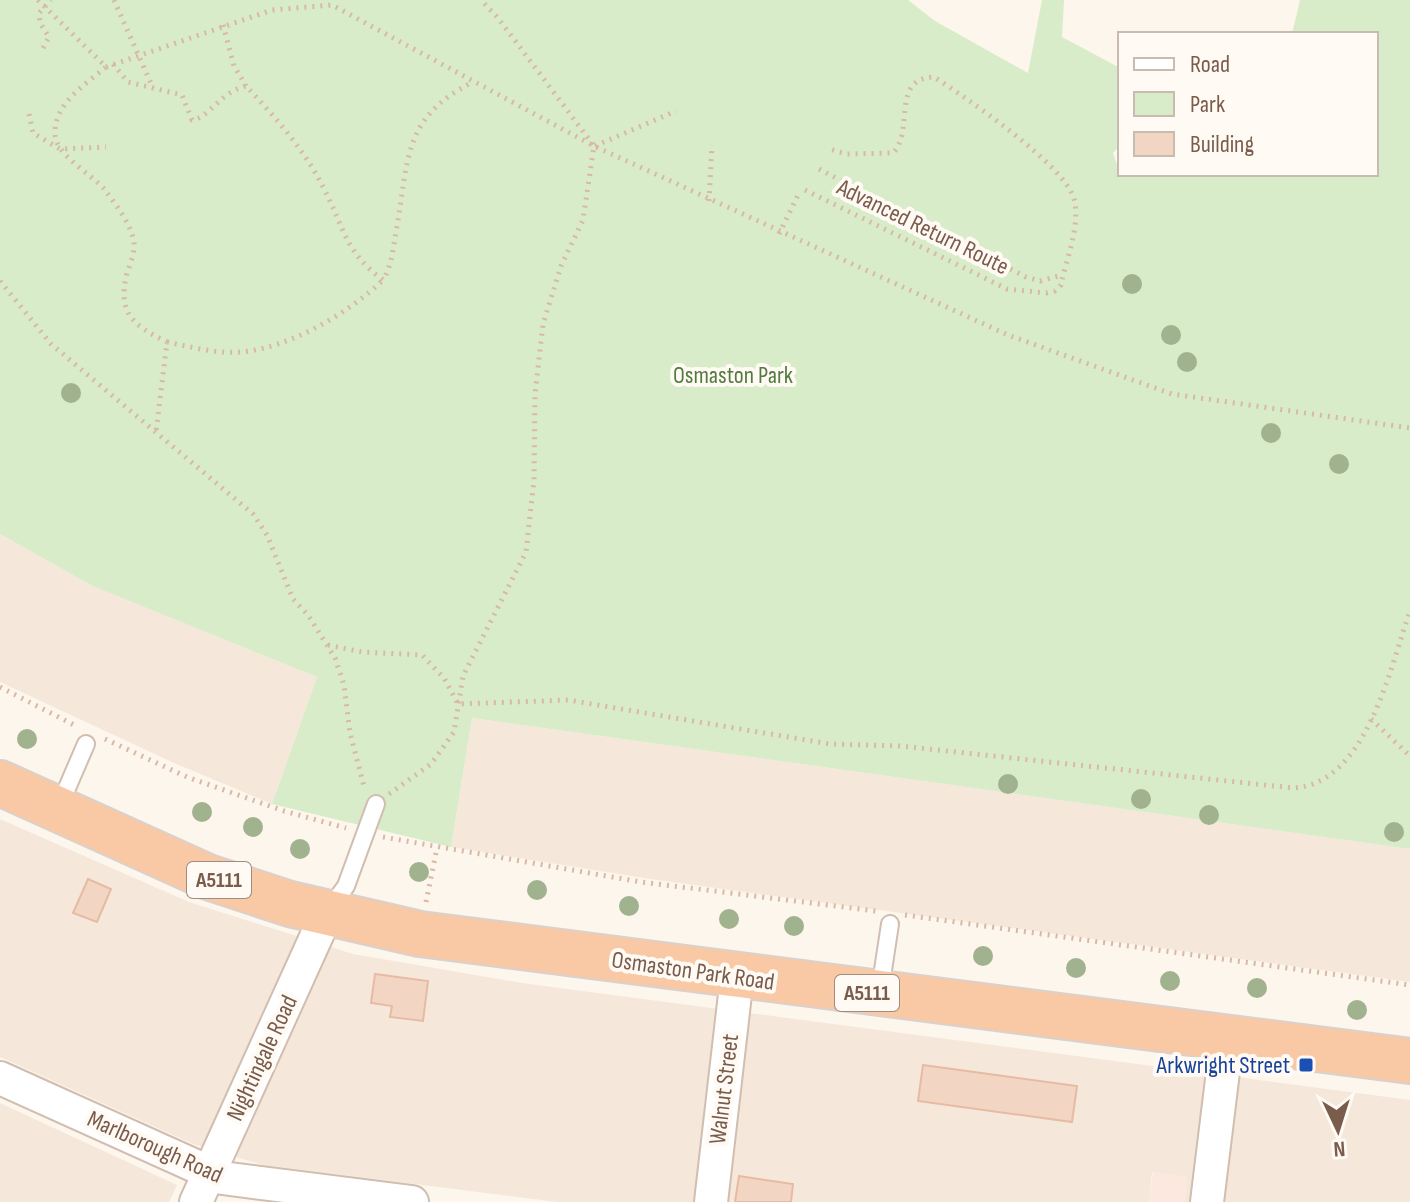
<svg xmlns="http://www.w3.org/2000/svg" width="1410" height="1202" viewBox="0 0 1410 1202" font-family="'Sofia Sans Condensed',sans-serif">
<rect width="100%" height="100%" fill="#fdf6ec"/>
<g fill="#f5e8da">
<path d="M 0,534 L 92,585 L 317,677 L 272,804 L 174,763 L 0,682 Z"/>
<path d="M 472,718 L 1410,849 L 1410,982 L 650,879 L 451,847 Z"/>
<path d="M 0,819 L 189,902 L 353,954 L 522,983 L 1410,1100 L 1410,1202 L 1184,1202 L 1187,1177 L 1152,1173 L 1149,1202 L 557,1202 L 263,1165 L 193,1144 L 0,1057 Z"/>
<path d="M 0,1103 L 177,1185 L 169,1202 L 0,1202 Z"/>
</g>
<path fill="#fde8e0" d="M 1153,1172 L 1187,1177 L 1184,1202 L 1149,1202 Z"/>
<path fill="#d8ecc9" d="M 0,0 L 908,0 L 935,21 L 1028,73 L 1042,0 L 1064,0 L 1062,37 L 1120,68 L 1120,145 L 1113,153 L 1120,174 L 1376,174 L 1376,34 L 1292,34 L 1300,0 L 1410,0 L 1410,849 L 472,718 L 451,847 L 272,804 L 317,677 L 93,586 L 0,534 Z"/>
<g fill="#f3d5c3" stroke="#e6bba3" stroke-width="2">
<path d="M 88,879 L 111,889 L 97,922 L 73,913 Z"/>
<path d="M 375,974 L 428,981 L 423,1021 L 390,1017 L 392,1006 L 371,1003 Z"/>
<path d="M 923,1065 L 1077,1086 L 1072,1122 L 918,1101 Z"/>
<path d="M 739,1176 L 793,1184 L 791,1202 L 735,1202 Z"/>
</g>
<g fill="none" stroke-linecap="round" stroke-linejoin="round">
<g stroke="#d1beb0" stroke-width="20">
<g id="service">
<path d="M 58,809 L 86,744"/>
<path d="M 330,908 L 346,886 L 376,804"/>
<path d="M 880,990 L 890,924"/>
</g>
</g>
<g stroke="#d1beb0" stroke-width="36">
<g id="minor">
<path d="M 0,1078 L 222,1178 L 412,1202"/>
<path d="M 196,1202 L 327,913"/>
<path d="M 711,1202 L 737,977"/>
<path d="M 1207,1202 L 1227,1039"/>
</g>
</g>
<g stroke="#dad1cd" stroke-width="48">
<path id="trunk" d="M 0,783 L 208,877 L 290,904 L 420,934 L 1410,1061"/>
</g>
<g stroke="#d9b8a5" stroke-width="5" stroke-dasharray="2 6" stroke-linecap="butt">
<path d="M 38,0 L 106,67 C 86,84 55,103 55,132 C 54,155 91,173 105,190 C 116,205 132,225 134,243 C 135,253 130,264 127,273 C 117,314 133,325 167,342 L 156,432"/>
<path d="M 114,0 L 153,88"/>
<path d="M 223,25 L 234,66 L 246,86"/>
<path d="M 43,48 L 49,37 L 40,23 L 39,13 L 51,0"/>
<path d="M 113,64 L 128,82 L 182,95 L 192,120 C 209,118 220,92 246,86 C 275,117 305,150 324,189 C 345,229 344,251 383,280 C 392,265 393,248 396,232 C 409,161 401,118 473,82"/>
<path d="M 106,67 L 272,10 L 332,5 L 594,146 L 1008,335 L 1172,394 L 1410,428"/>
<path d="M 29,114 L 33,133 L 60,149 L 106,147"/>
<path d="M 595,146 L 676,111"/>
<path d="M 819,169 L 1026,277 L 1040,281 L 1062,275"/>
<path d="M 805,190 L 1007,289 L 1046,293 L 1055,291 L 1061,285 C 1066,259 1081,226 1074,199 C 1065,165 965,97 934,77 C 890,78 915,131 893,153 L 847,154 L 829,149"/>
<path d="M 709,201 L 712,145"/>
<path d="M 779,234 L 800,191"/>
<path d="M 0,281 L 51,344 L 253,514 L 267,535 L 293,599 L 308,615 L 335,658 L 344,685 L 350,733 L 365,790"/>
<path d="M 167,342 C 191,347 217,354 241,352 C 289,348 349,313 383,280"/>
<path d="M 328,645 L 362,652 L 422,655 L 444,678 L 458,704 L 568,700 L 830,744 L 900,746 L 1293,788 C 1367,784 1390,667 1410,611"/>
<path d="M 0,687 L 78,727"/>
<path d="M 1371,719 L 1410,756"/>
<path d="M 105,739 L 187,777 L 284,811 L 346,828"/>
<path d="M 389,794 L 431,764 L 454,732 L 463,676 L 526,552 L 534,480 L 535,394 L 543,324 L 561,266 L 583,220 L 594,146 L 498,18 L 481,0"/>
<path d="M 383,837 L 641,882 L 876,911"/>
<path d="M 426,902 L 437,848"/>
<path d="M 905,915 L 1410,985"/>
</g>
<use href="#service" stroke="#fff" stroke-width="16"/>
<use href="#minor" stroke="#fff" stroke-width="32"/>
<use href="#trunk" stroke="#f9c8a4" stroke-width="44"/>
</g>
<g fill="#a0b28e">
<circle cx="1132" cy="284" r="10"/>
<circle cx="1171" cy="335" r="10"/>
<circle cx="1187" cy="362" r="10"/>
<circle cx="71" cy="393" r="10"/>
<circle cx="1271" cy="433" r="10"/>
<circle cx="1339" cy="464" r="10"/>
<circle cx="27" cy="739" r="10"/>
<circle cx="1008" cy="784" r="10"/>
<circle cx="1141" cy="799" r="10"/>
<circle cx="202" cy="812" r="10"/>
<circle cx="1209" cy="815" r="10"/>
<circle cx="253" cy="827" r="10"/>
<circle cx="1394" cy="832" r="10"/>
<circle cx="300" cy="849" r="10"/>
<circle cx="419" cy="872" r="10"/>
<circle cx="537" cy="890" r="10"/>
<circle cx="629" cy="906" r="10"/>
<circle cx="729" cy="919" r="10"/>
<circle cx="794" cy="926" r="10"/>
<circle cx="983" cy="956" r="10"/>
<circle cx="1076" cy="968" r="10"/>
<circle cx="1170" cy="981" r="10"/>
<circle cx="1257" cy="988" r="10"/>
<circle cx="1357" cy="1010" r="10"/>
</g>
<rect fill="#1a4fb4" stroke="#fffaf3" stroke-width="3" x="1298" y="1057" width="16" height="16" rx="4"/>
<g text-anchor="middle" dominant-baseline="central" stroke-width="8" stroke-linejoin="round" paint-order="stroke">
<g fill="#fffaf3" stroke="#a28b7f" stroke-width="2">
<rect x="187" y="862" width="64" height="36" rx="6"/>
<rect x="835" y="975" width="64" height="36" rx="6"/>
</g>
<g font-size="22" font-weight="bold" fill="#7a5c4d">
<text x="219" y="880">A5111</text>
<text x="867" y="993">A5111</text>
</g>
<g font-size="24" fill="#7a5c4d" stroke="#fffaf3">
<text transform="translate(923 227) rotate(26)">Advanced Return Route</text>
<text transform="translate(693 971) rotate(8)">Osmaston Park Road</text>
<text transform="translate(262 1058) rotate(-65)">Nightingale Road</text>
<text transform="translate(724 1089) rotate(-83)">Walnut Street</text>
<text transform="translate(155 1147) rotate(24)">Marlborough Road</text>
</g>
<g font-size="24" fill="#537a41" stroke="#fffaf3">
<text x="733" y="375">Osmaston Park</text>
</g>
<g font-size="24" fill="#164399" stroke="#fffaf3" text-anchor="end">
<text x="1290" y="1065">Arkwright Street</text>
</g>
</g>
<rect x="1118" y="32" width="260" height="144" fill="#fffaf3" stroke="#cabbb1" stroke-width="2"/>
<rect x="1134" y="58" width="40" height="12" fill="#ffffff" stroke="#cabbb1" stroke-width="2"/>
<text x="1190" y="72" font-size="24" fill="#7a5c4d">Road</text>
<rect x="1134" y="92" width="40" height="24" fill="#d8ecc9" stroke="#cabbb1" stroke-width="2"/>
<text x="1190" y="112" font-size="24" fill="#7a5c4d">Park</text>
<rect x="1134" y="132" width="40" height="24" fill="#f3d5c3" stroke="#cabbb1" stroke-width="2"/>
<text x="1190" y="152" font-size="24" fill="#7a5c4d">Building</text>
<g transform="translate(1338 1130) rotate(176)" stroke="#fffaf3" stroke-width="6" paint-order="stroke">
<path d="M0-6L14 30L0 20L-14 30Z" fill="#7a5c4d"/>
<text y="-12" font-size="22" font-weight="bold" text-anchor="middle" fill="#7a5c4d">N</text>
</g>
</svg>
